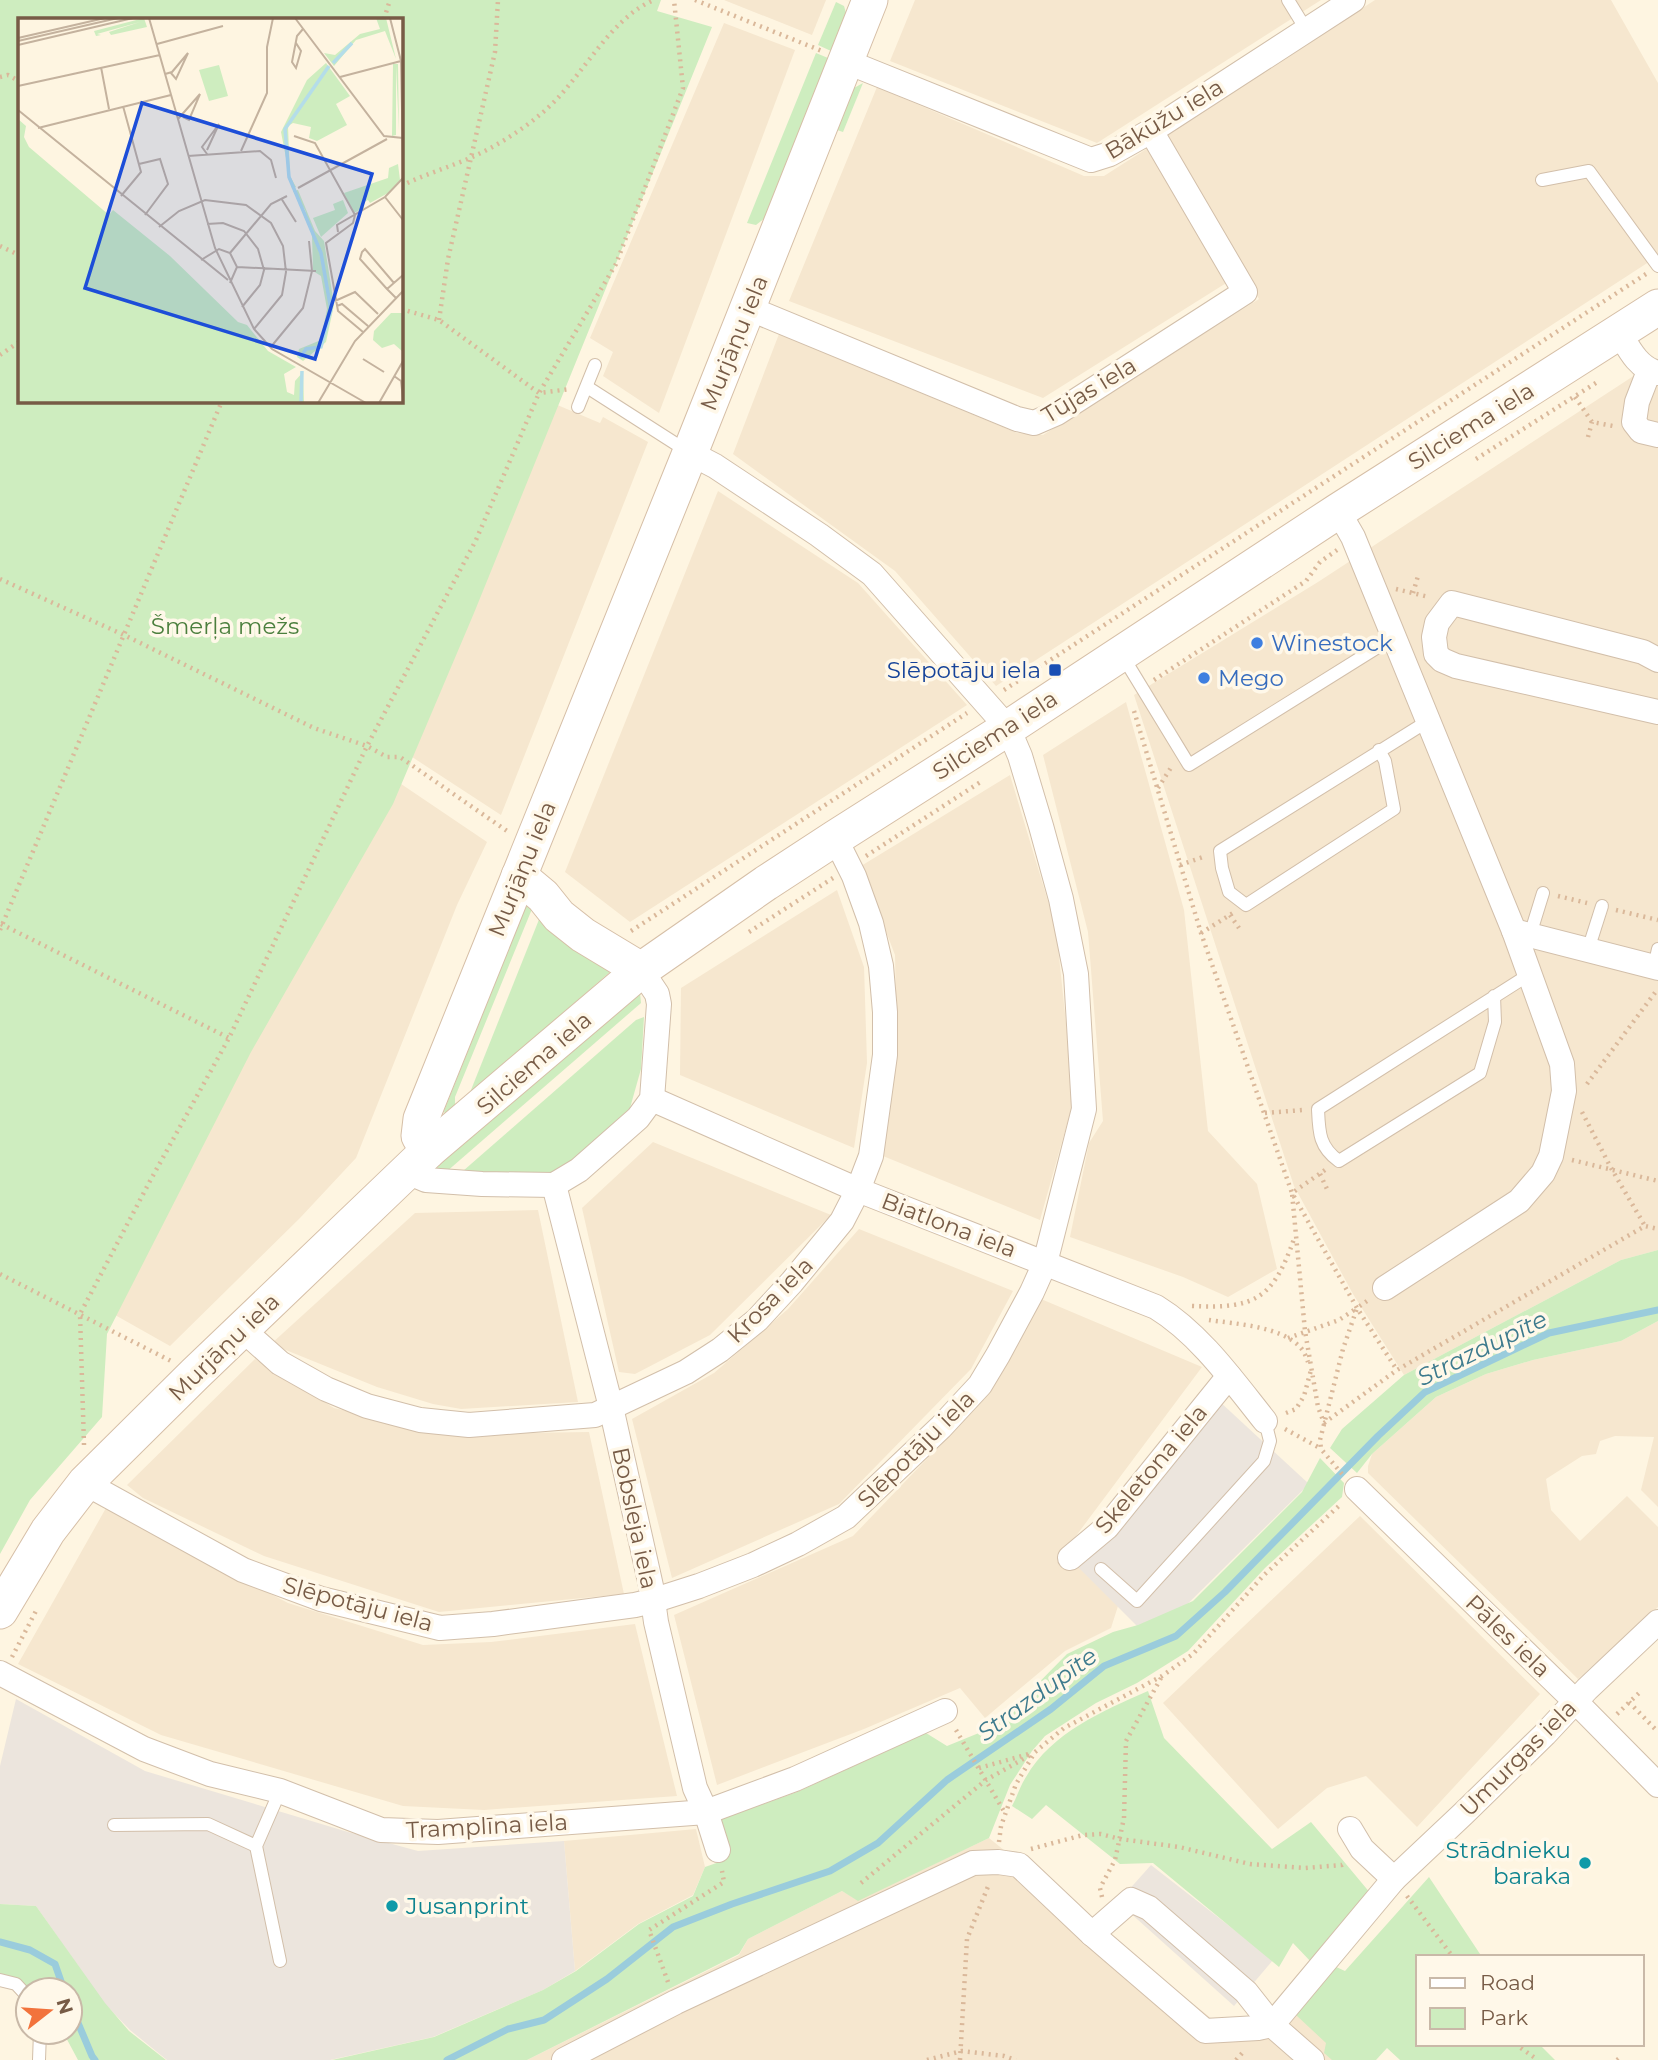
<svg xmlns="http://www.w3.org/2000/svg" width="1658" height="2060" viewBox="0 0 1658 2060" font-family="Montserrat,sans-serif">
<rect width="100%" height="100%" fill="#fef5e1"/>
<g fill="#f6e7cf">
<path d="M 724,0 L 826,0 L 812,35 Z"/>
<path d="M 915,0 L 1321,0 L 1097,143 L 890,61 Z"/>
<path d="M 1375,0 L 1611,0 L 1658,83 L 1658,256 L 996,686 L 895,571 L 733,454 L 779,334 L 1017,433 L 1043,435 L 1259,299 L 1165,136 Z"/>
<path d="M 724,23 L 795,50 L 659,413 L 603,376 L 613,352 L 590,338 Z"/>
<path d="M 877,87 L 1084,176 L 1104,176 L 1151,146 L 1231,280 L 1043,398 L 789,301 Z"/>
<path d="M 1658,360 L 1658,1250 L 1621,1260 L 1404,1375 L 1353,1294 L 1294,1186 L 1134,695 L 1318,582 Z"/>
<path d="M 555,404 L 600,423 L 603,417 L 648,442 L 501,815 L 386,740 Z"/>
<path d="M 718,491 L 858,583 L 967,705 L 630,922 L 565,872 Z"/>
<path d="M 1126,702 L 1184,910 L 1208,1131 L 1257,1184 L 1277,1269 L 1228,1297 L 1183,1277 L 1070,1237 L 1089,1143 L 1103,1121 L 1088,932 L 1043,755 Z"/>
<path d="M 373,765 L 487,842 L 457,905 L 356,1158 L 300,1218 L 170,1346 L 108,1311 Z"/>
<path d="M 1010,775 L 1056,928 L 1074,1099 L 1040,1220 L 883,1156 L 897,1056 L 895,955 L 861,866 Z"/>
<path d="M 837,890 L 864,967 L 867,1063 L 854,1148 L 680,1075 L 681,988 Z"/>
<path d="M 653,1142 L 831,1215 L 710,1335 L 635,1374 L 619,1372 L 582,1208 Z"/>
<path d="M 538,1210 L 578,1402 L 461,1409 L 433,1404 L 377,1387 L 271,1344 L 415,1213 Z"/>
<path d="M 859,1229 L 1013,1291 L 971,1369 L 839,1504 L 672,1578 L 632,1419 L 714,1373 L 788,1309 Z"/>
<path d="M 1041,1299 L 1202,1367 L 1064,1552 L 1118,1606 L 1111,1628 L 1065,1651 L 985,1718 L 960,1688 L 864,1729 L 717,1785 L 674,1615 L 853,1536 L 989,1394 Z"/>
<path d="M 1658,1321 L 1658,1507 L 1641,1490 L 1654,1437 L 1615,1436 L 1600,1441 L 1596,1454 L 1582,1456 L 1546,1479 L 1551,1510 L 1580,1541 L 1627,1496 L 1658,1527 L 1658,1607 L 1578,1679 L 1368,1473 L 1368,1466 L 1372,1454 L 1436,1397 L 1486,1374 L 1533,1360 L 1621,1341 Z"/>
<path d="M 255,1359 L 334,1408 L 446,1434 L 589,1432 L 624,1594 L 439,1612 L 264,1556 L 143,1498 L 127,1485 Z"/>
<path d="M 106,1508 L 288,1603 L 423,1645 L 491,1642 L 635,1624 L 677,1796 L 484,1810 L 403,1806 L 161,1735 L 18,1664 Z"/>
<path d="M 1360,1516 L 1540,1694 L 1417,1827 L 1366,1776 L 1327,1788 L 1278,1829 L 1163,1703 Z"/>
<path d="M 696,1829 L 705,1867 L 693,1895 L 638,1924 L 575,1971 L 564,1841 Z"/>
<path d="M 989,1838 L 1212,2019 L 1307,2013 L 1358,2060 L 527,2060 L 739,1955 L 748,1939 L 842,1891 L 858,1900 Z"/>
</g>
<g fill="#ece5dd">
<path d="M 1219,1401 L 1309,1484 L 1151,1640 L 1078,1567 Z"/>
<path d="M 16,1699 L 145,1771 L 348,1832 L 418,1851 L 564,1841 L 575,1971 L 543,1990 L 433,2037 L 330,2060 L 167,2060 L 130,2030 L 104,2003 L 36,1906 L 0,1904 L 0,1766 Z"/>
<path d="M 1151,1865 L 1273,1960 L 1234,2006 L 1118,1902 Z"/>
</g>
<g fill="#ceedbf" fill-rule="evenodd">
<path d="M 0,0 L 661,0 L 657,11 L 712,27 L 474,613 L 393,804 L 251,1052 L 107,1334 L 102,1417 L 30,1500 L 0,1554 ZM 19,19 L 401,19 L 401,401 L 19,401 Z"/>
<path d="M 836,2 L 844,6 L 846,13 L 831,51 L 818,45 Z"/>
<path d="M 816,53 L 828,58 L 765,218 L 756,225 L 747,223 Z"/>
<path d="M 863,83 L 843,132 L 837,130 L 854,88 Z"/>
<path d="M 528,901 L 532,909 L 455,1097 L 455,1106 L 445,1115 L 444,1111 Z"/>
<path d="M 540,917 L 607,963 L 610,972 L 469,1095 Z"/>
<path d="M 640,993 L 641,1003 L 445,1173 L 437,1173 L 436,1167 Z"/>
<path d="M 644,1017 L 641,1069 L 630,1108 L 559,1173 L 525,1178 L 463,1171 L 636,1020 Z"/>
<path d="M 1658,1250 L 1658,1321 L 1621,1341 L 1533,1360 L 1486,1374 L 1436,1397 L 1372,1454 L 1357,1473 L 1330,1448 L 1342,1429 L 1404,1375 L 1621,1260 Z"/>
<path d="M 1320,1458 L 1344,1483 L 1342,1497 L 1265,1568 L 1188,1651 L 1137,1683 L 1096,1703 L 1045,1736 L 1032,1751 L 1010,1785 L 989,1838 L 858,1901 L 842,1891 L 748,1939 L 739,1954 L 527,2060 L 332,2060 L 434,2037 L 543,1990 L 576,1971 L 639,1924 L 693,1896 L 705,1867 L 725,1860 L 716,1821 L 797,1792 L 926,1733 L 947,1746 L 996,1726 L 1067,1654 L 1113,1632 L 1138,1625 L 1193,1601 L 1302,1492 Z"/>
<path d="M 1148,1691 L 1164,1738 L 1272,1849 L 1311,1822 L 1371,1894 L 1312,1963 L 1293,1943 L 1279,1967 L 1153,1863 L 1120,1864 L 1046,1805 L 1032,1819 L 1012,1806 C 1017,1797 1020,1786 1026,1777 C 1052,1732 1103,1711 1148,1691 Z"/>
<path d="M 1429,1877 L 1482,1957 L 1418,1957 L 1418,2044 L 1539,2044 L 1555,2060 L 1400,2060 L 1387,2048 L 1376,2060 L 1332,2060 L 1324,2053 L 1326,2043 L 1296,2015 L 1334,1966 L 1345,1971 Z"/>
<path d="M 0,1904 L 36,1906 L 105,2003 L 129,2031 L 166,2060 L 78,2060 L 63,2032 L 70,2032 L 70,1990 L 28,1990 L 0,1980 Z"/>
</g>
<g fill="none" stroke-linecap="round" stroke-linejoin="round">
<g stroke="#9accdc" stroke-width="7">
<path d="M 0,1942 L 30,1950 L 55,1964 L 64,1990"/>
<path d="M 70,2004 L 92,2056 L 95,2060"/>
<path d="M 447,2060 L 508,2029 L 544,2020 L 607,1979 L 673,1927 L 732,1904 L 830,1871 L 878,1843 L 947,1780 L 1051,1709 L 1104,1666 L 1176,1636 L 1225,1592 L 1378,1436 L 1425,1392 L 1549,1333 L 1658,1310"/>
</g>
<g stroke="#d2bfaa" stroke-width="14">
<g id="lane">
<path d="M 1288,0 L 1307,31"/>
<path d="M 1542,180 L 1589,171 L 1658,266"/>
<path d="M 587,387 L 687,451"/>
<path d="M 578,407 L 595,365"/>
<path d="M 1122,655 L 1189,765 L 1394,637"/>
<path d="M 1379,750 L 1385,761 L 1394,809 L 1246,905 L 1229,892 L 1222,868 L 1220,851 L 1428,721"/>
<path d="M 1530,935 L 1543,893"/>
<path d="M 1588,950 L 1602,906"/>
<path d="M 1654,967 L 1658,949"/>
<path d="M 1494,996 L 1495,1022 L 1480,1073 L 1339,1161 C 1319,1147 1319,1132 1318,1109 L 1530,974"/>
<path d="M 1101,1569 L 1137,1601 L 1264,1461 L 1270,1441 L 1265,1421"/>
<path d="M 280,1791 L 256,1846 L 280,1961"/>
<path d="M 114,1825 L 208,1824 L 256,1846"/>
<path d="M 0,1980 L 16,1984 L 28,1997"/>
<path d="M 39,2060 L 40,2032"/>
</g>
</g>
<g stroke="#d2bfaa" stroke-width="26">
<g id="street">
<path d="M 845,61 L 1091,160 L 1110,154 L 1151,131 L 1353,0"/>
<path d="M 748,308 L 1017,419 L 1034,423 L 1057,413 L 1245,292 L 1151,131"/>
<path d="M 1619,332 C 1629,349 1638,368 1658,373"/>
<path d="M 1649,371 L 1637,402 L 1634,422 L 1641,431 L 1658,435"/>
<path d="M 1338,511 L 1353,537 L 1514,931 L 1562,1064 L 1564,1091 L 1551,1156 L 1543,1173 L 1519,1201 L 1385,1288"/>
<path d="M 1658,660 L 1643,652 L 1452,603 L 1437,623 L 1434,637 L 1436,654 L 1442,660 L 1456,666 L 1658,712"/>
<path d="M 1514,931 L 1658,968"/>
<path d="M 652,1099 L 858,1190 L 1156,1307 C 1200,1334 1233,1381 1265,1421"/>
<path d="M 407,1172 L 426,1180 L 482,1184 L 554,1185 L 579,1170 L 638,1118 L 652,1099 L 659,1004 L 657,994 L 641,970"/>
<path d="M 554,1185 L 611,1407 L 651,1586 L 656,1622 L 695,1788 L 706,1812 L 718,1850"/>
<path d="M 242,1329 L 280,1363 L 326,1389 L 367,1406 L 420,1420 L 469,1425 L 595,1415 L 686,1372 L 720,1350 L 757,1320 L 792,1282 L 842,1221 L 858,1190 L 871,1156 L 885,1055 L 885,1012 L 881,966 L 871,923 L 854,876 L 835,838"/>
<path d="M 85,1483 L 243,1570 L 321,1599 L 440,1628 L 493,1624 L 538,1618 L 635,1605 L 652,1601 L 699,1586 L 753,1565 L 798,1544 L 846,1517 L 941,1427 L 980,1385 L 998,1355 L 1032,1292 L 1045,1263 L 1084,1109 L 1076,974 L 1061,899 L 1041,826 L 1020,756 L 1008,728 L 872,574 L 819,535 L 715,466 L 690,453"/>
<path d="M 1357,1489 L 1575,1701 L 1658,1785"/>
<path d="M 1070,1558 L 1107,1527 L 1229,1376"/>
<path d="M 0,1673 L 144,1749 L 210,1774 L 280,1791 L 381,1830 L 438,1832 L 706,1812 L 795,1779 L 945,1711"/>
<path d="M 1350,1829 L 1362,1849 L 1394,1879"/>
<path d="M 1092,1934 L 1131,1900 L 1149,1908 L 1246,1992 L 1272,2025 L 1312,2060"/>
<path d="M 1272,2025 L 1394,1879 L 1463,1814 L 1545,1734 L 1587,1689 L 1658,1622"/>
<path d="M 564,2060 L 676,2002 L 973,1863 L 998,1862 L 1019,1865 L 1092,1934 L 1205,2031 L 1258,2028 L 1272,2025"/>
</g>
</g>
<g stroke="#d6bfa7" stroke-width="37">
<g id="secondary">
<path d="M 519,876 L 543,896 L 559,916 L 583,935 L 641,970"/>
<path d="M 428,1151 L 419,1136 L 421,1119 L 690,453 L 870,0"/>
<path d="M 0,1611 L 48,1531 L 85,1483 L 195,1374 L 428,1151 L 641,970 L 766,883 L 835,838 L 1008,728 L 1338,511 L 1658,307"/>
</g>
</g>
<g stroke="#dab89a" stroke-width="4.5" stroke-dasharray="2 5" stroke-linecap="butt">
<path d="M 695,0 L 822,51"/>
<path d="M 384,19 L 390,0"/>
<path d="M 0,77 L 8,75 L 19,81"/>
<path d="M 401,186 C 423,175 447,168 470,158 C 495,147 521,131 542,113 C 581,81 608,19 654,0"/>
<path d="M 0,246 L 19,255"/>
<path d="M 401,309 L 439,320 L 539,393 L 570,389"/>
<path d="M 439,320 L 448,259 L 495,52 L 498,0"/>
<path d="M 0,355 L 19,342"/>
<path d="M 1575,397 L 1592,422 L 1613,426"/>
<path d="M 1588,437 L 1592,422"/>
<path d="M 1476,459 L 1599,381"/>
<path d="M 0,579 L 124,635 L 314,728 L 367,746 L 387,757 L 400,757 L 507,831"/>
<path d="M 1396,589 L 1429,597"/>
<path d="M 1413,593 L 1418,576"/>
<path d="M 1154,680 L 1306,581 L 1320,562 L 1337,550"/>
<path d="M 1004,690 L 1646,274"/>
<path d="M 1134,711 L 1201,933 L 1292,1193 L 1357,1308 L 1397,1370"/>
<path d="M 1158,788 L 1172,766"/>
<path d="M 866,856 L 982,781"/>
<path d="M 1180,865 L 1206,856"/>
<path d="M 1558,896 L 1587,903"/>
<path d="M 1616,910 L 1658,920"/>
<path d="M 1230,915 L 1239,928"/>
<path d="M 1,924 L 229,1038"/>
<path d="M 0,930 L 222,401"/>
<path d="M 631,931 L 967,713"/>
<path d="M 749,932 L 833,878"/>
<path d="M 1201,933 L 1233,913"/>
<path d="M 1587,1084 L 1657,990"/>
<path d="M 1582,1112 L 1611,1168 L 1645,1226"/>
<path d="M 1265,1113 L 1303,1110"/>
<path d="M 1572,1160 L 1658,1181"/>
<path d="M 1325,1170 L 1292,1193 L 1305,1331 L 1318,1407 L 1324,1423 L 1397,1370 L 1645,1226 L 1658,1229"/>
<path d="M 1320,1174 L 1327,1189"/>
<path d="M 0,1274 L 171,1361"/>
<path d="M 1192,1306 C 1255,1309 1273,1299 1294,1239"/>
<path d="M 1209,1320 C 1236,1324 1280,1326 1300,1347 C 1304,1351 1306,1357 1308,1362"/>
<path d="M 1288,1338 L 1339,1320 L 1357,1308"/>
<path d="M 1286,1413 L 1296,1409 L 1304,1396 L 1311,1370"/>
<path d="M 1285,1429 L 1320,1448"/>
<path d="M 84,1445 L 80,1314 L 150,1181 L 229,1038 L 367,746 L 476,540 L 539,393 L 616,264 L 683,88 L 674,0"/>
<path d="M 1342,1474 L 1321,1449 L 1320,1440 L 1343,1349 L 1357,1308 L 1367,1301"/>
<path d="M 12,1657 L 37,1609"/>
<path d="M 1629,1702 L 1658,1732"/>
<path d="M 1617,1714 L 1639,1693"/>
<path d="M 956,1730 L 1005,1813"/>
<path d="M 979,1768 L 1029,1754"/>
<path d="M 999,1842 L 1001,1826 L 1016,1784 L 1035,1752 L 1064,1728 L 1162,1676 L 1193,1654 L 1264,1575 L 1341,1504"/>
<path d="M 1031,1849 L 1083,1835 L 1101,1834 L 1120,1839 L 1179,1847 L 1250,1864 L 1305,1868 L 1342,1865 L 1345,1863"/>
<path d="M 861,1883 L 986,1780 L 1034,1753"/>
<path d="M 1407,1896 L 1453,1957"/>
<path d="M 1102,1897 L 1100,1888 L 1115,1860 L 1124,1818 L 1126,1741 L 1161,1678"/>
<path d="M 668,1982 L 649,1930 L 724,1882 L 722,1871"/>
<path d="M 1515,2044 L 1538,2060"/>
<path d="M 927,2060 L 962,2051 L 1004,2056 L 1016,2060"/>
<path d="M 960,2060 L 967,1939 L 989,1884"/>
<path d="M 1236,2060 L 1245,2050"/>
<path d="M 1617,2060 L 1622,2056"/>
</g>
<use href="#lane" stroke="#fff" stroke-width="12"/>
<use href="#street" stroke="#fff" stroke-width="24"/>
<use href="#secondary" stroke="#fff" stroke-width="35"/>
</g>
<g fill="#3f7fe0" stroke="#fff8e9" stroke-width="2.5">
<circle cx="1257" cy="643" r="7"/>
<circle cx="1204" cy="678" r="7"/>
</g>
<rect fill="#1a4fb4" stroke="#fff8e9" stroke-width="2.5" x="1048" y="663" width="14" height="14" rx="3.5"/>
<g fill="#0f9aa8" stroke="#fff8e9" stroke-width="2.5">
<circle cx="1585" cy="1863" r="7"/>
<circle cx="392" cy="1906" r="7"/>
</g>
<g text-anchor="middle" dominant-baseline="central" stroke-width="7" stroke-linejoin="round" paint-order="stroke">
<g font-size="23" fill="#775b46" stroke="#fff8e9">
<text transform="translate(1164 119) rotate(-31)">Bākūžu iela</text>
<text transform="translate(734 343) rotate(-68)">Murjāņu iela</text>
<text transform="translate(1089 390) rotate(-31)">Tūjas iela</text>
<text transform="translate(1471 426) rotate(-32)">Silciema iela</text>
<text transform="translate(995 735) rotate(-33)">Silciema iela</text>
<text transform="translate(522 869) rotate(-68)">Murjāņu iela</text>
<text transform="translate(534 1063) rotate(-41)">Silciema iela</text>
<text transform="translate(949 1225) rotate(21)">Biatlona iela</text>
<text transform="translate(770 1300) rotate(-45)">Krosa iela</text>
<text transform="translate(224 1347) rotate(-44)">Murjāņu iela</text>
<text transform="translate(916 1449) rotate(-45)">Slēpotāju iela</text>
<text transform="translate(1151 1469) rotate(-50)">Skeletona iela</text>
<text transform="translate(635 1518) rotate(78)">Bobsleja iela</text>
<text transform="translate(358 1604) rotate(15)">Slēpotāju iela</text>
<text transform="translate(1508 1636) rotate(44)">Pāles iela</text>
<text transform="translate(1518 1758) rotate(-45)">Umurgas iela</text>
<text transform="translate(487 1826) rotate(-3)">Tramplīna iela</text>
</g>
<g font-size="23" fill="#4b7f3d" stroke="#fff8e9">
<text x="225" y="626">Šmerļa mežs</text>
</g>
<g font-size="23" fill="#366cbe" stroke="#fff8e9" text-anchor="start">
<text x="1271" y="643">Winestock</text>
<text x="1218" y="678">Mego</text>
</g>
<g font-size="23" fill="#164399" stroke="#fff8e9" text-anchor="end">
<text x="1041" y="670">Slēpotāju iela</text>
</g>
<g font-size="23" fill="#0d838f" stroke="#fff8e9" text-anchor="end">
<text x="1571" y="1850">Strādnieku<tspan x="1571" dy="26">baraka</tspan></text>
<text x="406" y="1906" text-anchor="start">Jusanprint</text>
</g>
<g font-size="24" font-style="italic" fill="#3d7a8d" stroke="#fff8e9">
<text transform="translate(1482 1348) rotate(-26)">Strazdupīte</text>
<text transform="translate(1037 1694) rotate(-36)">Strazdupīte</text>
</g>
</g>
<g transform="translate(18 18)">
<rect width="385" height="385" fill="#fef5e1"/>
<path d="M 126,0 L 129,9 L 93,17 L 91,14 L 122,4 L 79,16 L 83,17 L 78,18 L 76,13 ZM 358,0 L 368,0 L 378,41 L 367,13 L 338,22 L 316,48 L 306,35 L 317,37 L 342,16 L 362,11 ZM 308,45 L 332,78 L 318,86 L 329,107 L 299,123 L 291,120 L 293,109 L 275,105 L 270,108 L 272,158 L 278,169 L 274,171 L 263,114 L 289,62 ZM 375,46 L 380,46 L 381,113 L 378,48 L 378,117 L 374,118 ZM 201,47 L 210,78 L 191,83 L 181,52 ZM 0,101 L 8,108 L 6,119 L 11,129 L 91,197 L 95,192 L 152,238 L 220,304 L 229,307 L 250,333 L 278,349 L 266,356 L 269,374 L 276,377 L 277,363 L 285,354 L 286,385 L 0,385 ZM 380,146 L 382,162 L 370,175 L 352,185 L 350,182 L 344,185 L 346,190 L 336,195 L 326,175 L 370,160 L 371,150 ZM 280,172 L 297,213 L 306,223 L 316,287 L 308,324 L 285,343 L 279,339 L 281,331 L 303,322 L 309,291 L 303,258 L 295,253 L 294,218 L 287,192 L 275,173 ZM 325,182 L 330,195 L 303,219 L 295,200 L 317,192 L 315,186 ZM 373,295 L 385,295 L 385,334 L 376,326 L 364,330 L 355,322 L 356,313 Z" fill="#ceedbf"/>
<path fill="none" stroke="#b4dde9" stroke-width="3.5" d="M 315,45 L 334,25M 282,340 L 288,331 L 303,329 L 313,292 L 303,235 L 271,159 L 267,111 L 311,48M 283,385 L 284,353"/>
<path fill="none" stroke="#c4b29e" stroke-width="2" d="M 131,0 L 197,230 L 236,311 L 254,331 L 348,385M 277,0 L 366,118 L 385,120M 372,0 L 383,43 L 385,140M 0,20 L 87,0M 0,23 L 100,0M 278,25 L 283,33 L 278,50 L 274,44 L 279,18 L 285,11M 139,26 L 205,8M 0,27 L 115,0M 83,49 L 91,91M 147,56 L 154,54 L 170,35 L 158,61 L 153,55M 322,59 L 383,43M 0,68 L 142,37M 0,92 L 210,262M 160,101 L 182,76 L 171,102 L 165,99M 20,110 L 153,77M 276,118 L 297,125 L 337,197M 189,132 L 201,106 L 184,129 L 189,136M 223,133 L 249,75 L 249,29 L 255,0M 170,138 L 242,133 L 253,142 L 258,160M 121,146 L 142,141 L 150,166 L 127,197M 280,170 L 369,121M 103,178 L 123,154 L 105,88M 367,179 L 385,202M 263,180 L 278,204M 337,197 L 335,205 L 308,225 L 320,293 L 345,314M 189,206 L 205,205 L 226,213 L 240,231 L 246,252 L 242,267 L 224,289M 141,209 L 161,193 L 187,182 L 228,187 L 253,205 L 265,228 L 268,254 L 264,277 L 236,311M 320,214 L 319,207 L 367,179 L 385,160M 212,235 L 253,186 L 269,178M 183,242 L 201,231 L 212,235 L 219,249 L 212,265M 219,249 L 298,253M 369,271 L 342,241 L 344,234 L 347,231 L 376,265M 378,280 L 369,271 L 385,257M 317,283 L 337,274 L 360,296M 319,288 L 324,286 L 350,308M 252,330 L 285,290 L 294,253 L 291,223M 345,341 L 366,354M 376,358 L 383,363 L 385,380M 300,385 L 337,323 L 385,273M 361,385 L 385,343"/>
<path fill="#1d4ed8" fill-opacity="0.15" stroke="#1d4ed8" stroke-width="3.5" d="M 124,85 L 354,156 L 297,341 L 67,270 Z"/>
<rect width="385" height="385" fill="none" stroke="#775b46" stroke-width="3.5"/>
</g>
<rect x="1416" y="1955" width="228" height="91" fill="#fff8e9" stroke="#c9b9a8" stroke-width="2"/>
<rect x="1430" y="1978" width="35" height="10" fill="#ffffff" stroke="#c9b9a8" stroke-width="2"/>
<text x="1480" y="1990" font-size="21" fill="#775b46">Road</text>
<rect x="1430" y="2008" width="35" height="21" fill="#ceedbf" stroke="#c9b9a8" stroke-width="2"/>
<text x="1480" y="2025" font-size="21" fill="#775b46">Park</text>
<g transform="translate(49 2011) rotate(73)"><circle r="33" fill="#fff8e9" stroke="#c9b9a8" stroke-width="2"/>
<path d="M0-5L12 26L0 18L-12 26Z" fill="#f2733c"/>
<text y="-10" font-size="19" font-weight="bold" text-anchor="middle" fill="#775b46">N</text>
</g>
</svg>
